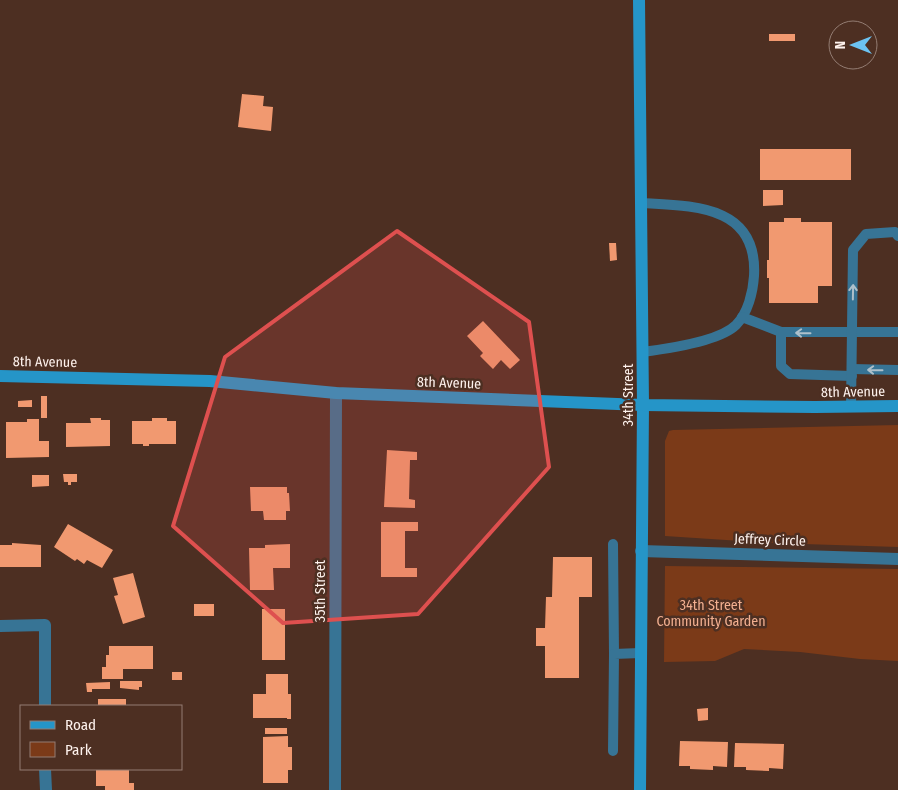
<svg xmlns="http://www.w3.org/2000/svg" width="898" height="790" viewBox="0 0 898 790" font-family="'Fira Sans Condensed',sans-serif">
<rect width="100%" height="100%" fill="#4d2f22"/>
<g fill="#7b3a18">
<path d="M 898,425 L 898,547 L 772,543 L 665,536 L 665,441 L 669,431 L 673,430 Z"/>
<path d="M 665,566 L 898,569 L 898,661 L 860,659 L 800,652 L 744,649 L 715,661 L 664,662 Z"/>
</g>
<g fill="#f19970">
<rect x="769" y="34" width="26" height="7"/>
<path d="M 242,94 L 264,96 L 263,106 L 273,107 L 271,131 L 238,127 Z"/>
<rect x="760" y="149" width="91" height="31"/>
<path d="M 763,190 L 783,190 L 783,205 L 763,206 Z"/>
<path d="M 784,218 L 801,218 L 801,222 L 832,222 L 832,286 L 818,286 L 818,303 L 769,303 L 769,278 L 767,278 L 767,260 L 769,260 L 769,222 L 784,222 Z"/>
<path d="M 609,243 L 616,243 L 617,260 L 610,261 Z"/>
<path d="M 483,321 L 520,360 L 510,369 L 501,360 L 493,369 L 480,356 L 483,353 L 467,336 Z"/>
<rect x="41" y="396" width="6" height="22"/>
<path d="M 32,400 L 32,407 L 18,407 L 18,401 Z"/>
<path d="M 90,418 L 101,418 L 101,420 L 110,420 L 110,446 L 66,447 L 66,423 L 91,423 Z"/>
<path d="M 152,418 L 167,418 L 167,421 L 176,421 L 176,444 L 149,444 L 149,446 L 143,446 L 143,444 L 132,444 L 132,421 L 152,421 Z"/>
<path d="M 27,419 L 39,419 L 39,441 L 49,441 L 49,457 L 6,458 L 6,422 L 27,422 Z"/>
<path d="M 387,450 L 417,452 L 417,460 L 410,460 L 409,499 L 415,500 L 415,508 L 384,507 Z"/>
<path d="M 63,474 L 77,474 L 77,482 L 71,482 L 71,485 L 68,485 L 68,482 L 64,482 Z"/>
<path d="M 32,475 L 49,475 L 49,486 L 32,487 Z"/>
<path d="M 250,487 L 287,487 L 287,493 L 289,493 L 290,511 L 286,511 L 286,520 L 264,520 L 263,511 L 251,511 Z"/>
<path d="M 381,522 L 418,522 L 418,531 L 405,531 L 405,568 L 417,568 L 417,577 L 381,577 Z"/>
<path d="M 68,524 L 113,550 L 102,568 L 87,560 L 84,564 L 77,559 L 75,561 L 54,547 Z"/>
<path d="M 12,543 L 41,545 L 41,567 L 0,567 L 0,545 L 12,545 Z"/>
<path d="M 290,544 L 290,568 L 273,568 L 274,590 L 250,590 L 249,548 L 265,548 L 265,545 Z"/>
<path d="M 553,557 L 592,557 L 592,597 L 579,597 L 579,678 L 545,678 L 545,646 L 536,646 L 536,628 L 545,628 L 546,597 L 552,597 Z"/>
<path d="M 133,573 L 145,617 L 123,624 L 114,596 L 118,595 L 113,578 Z"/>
<rect x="194" y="604" width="20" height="12"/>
<rect x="262" y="609" width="23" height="51"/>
<path d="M 109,646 L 153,646 L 153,669 L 123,669 L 123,679 L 102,679 L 102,667 L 106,667 L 106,655 L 109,655 Z"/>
<rect x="172" y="672" width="10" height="8"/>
<path d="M 266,674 L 288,674 L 288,694 L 291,694 L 291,719 L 287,719 L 287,718 L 253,718 L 253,694 L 266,694 Z"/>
<path d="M 120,681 L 142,681 L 142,687 L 139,687 L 139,690 L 120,688 Z"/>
<path d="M 110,682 L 110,689 L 92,689 L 92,692 L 87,692 L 86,683 Z"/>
<rect x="98" y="699" width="28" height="7"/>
<path d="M 708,708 L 708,720 L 698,721 L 697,709 Z"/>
<rect x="265" y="728" width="22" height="6"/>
<path d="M 288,736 L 288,747 L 292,747 L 292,770 L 288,770 L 288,783 L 263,783 L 263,737 Z"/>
<path d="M 680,741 L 728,742 L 727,767 L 713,766 L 713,770 L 690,769 L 690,766 L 679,766 Z"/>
<path d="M 735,743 L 784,744 L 783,769 L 769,768 L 769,771 L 746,770 L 746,767 L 734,767 Z"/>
<path d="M 96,769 L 129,769 L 129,783 L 134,783 L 134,790 L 105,790 L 105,786 L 96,786 Z"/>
</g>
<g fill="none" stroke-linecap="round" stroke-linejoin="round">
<g stroke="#377495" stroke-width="10">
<path d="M 642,203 C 694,206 758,205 754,276 C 753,292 748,313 736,325 C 720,341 666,349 642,352"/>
<path d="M 742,317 L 781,332"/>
<path d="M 852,369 L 898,370"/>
<path d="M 852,376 L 790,374 L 781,366 L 781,332 L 898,332"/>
<path d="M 851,407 L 853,250 L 866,234 L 895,232 L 898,236"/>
<path d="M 613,544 L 614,654"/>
<path d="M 613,751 L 614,654 L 640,653"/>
</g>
<g stroke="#377495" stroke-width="12">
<path d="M 641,551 L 898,559"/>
<path d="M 0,626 L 45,625 L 45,706"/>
<path d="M 45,769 L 46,790"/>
<path d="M 335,790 L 336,393"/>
</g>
<g stroke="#2595c8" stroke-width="12">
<path d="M 639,0 L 643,405 L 640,790"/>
<path d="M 0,376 L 210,381 L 336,393 L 643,405 L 815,407 L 898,406"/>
</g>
</g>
<defs><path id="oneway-shaft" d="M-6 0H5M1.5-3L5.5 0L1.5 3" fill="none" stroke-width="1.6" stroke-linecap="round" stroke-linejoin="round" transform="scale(1.25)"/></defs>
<g stroke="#aec0ca">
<use href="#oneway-shaft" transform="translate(853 292) rotate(-89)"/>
<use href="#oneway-shaft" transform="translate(803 333) rotate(-179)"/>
<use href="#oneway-shaft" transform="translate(875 370) rotate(-179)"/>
</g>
<path fill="#de504f" fill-opacity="0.2" stroke="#de504f" stroke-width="4" stroke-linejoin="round" d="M 397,231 L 529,322 L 549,467 L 418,614 L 283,623 L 173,526 L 225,357 Z"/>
<g text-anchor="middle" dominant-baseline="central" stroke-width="5" stroke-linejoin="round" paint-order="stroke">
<g font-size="14" fill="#fef2ed" stroke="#4d2f22">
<text transform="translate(45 362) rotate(1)">8th Avenue</text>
<text transform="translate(449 383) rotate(2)">8th Avenue</text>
<text transform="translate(853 392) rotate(-1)">8th Avenue</text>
<text transform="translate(628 395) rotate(-90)">34th Street</text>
<text transform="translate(770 540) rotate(2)">Jeffrey Circle</text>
<text transform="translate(320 591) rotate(-90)">35th Street</text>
</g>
<g font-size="14" fill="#f2af90" stroke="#4d2f22">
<text x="711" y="605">34th Street<tspan x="711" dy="16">Community Garden</tspan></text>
</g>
</g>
<rect x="20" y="705" width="162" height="65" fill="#4d2f22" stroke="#947d73"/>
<rect x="30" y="721" width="25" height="8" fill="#2595c8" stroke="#947d73"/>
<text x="65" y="730" font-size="15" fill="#fef2ed">Road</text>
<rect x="30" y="742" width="25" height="15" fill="#7b3a18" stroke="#947d73"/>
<text x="65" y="755" font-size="15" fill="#fef2ed">Park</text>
<g transform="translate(853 45) rotate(270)"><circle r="24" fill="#4d2f22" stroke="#947d73"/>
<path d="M0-4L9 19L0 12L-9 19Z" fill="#6cc3f2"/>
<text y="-8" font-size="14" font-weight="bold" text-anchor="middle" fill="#fef2ed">N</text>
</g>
</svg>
